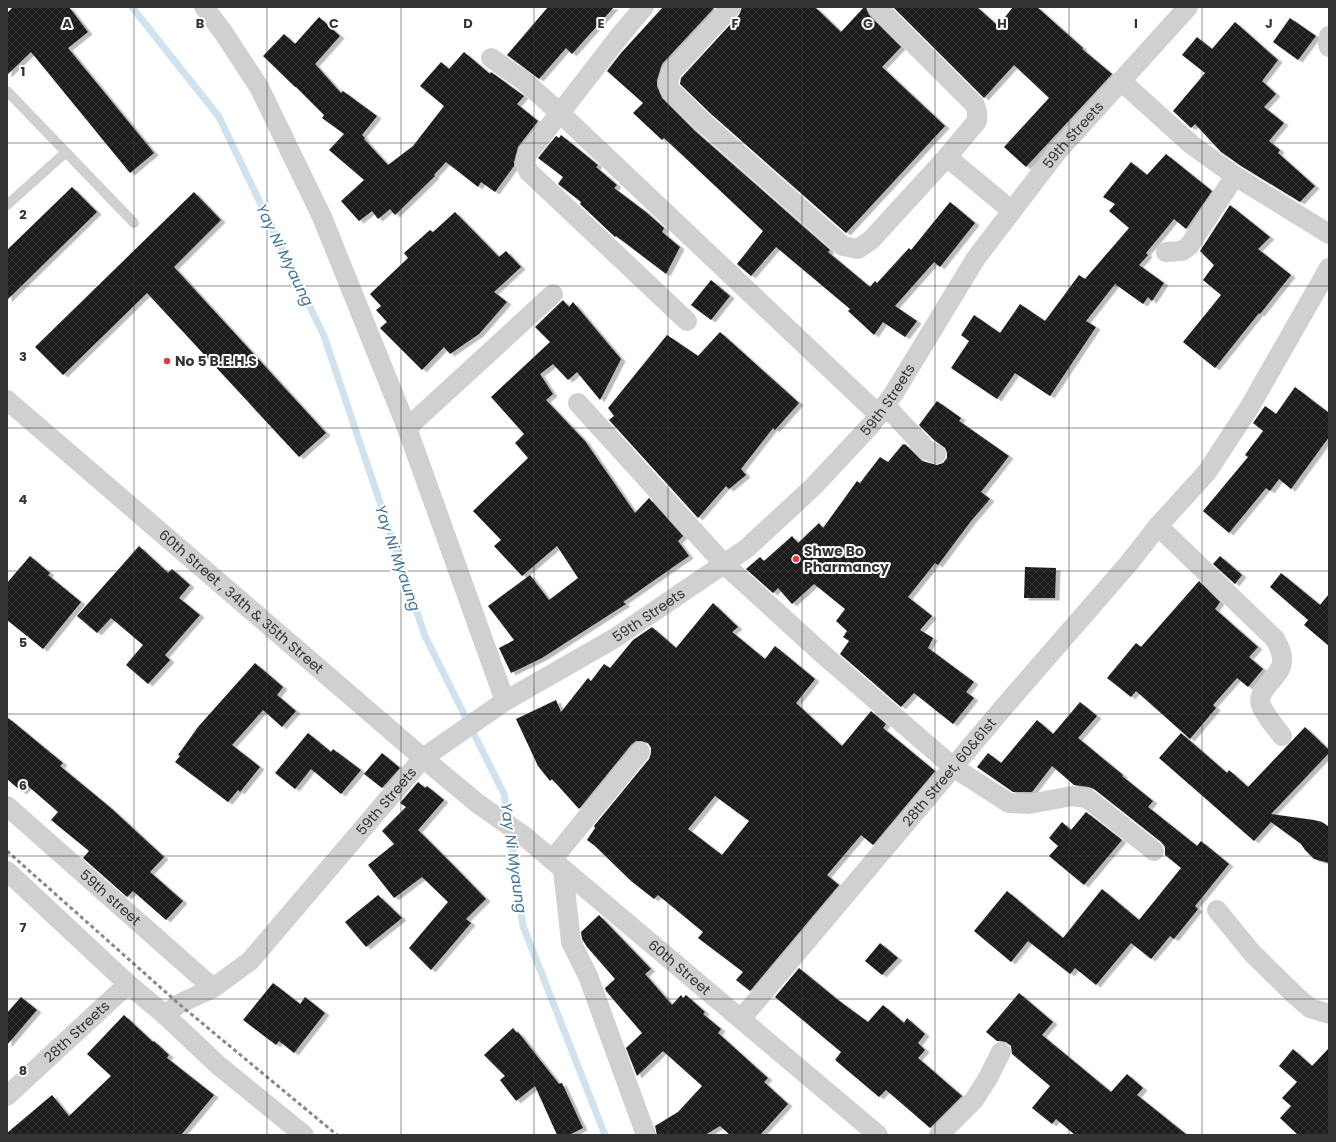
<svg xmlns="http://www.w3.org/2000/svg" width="1336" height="1142" viewBox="0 0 1336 1142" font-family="Poppins,sans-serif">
<defs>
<pattern id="building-cross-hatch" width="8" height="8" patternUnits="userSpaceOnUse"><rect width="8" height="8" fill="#1a1a1a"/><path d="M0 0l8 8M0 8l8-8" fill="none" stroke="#333"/></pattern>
<filter id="shadow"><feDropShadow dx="4.5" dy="2.5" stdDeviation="0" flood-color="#0004"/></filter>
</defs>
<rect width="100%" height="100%" fill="#fff"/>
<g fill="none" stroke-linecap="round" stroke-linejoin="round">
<g stroke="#cfe2ee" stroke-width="7">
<path d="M 132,7 L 219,117 L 324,336 L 425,636 L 504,794 L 508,821"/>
<path d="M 510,831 L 523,926 L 605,1135"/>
</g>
</g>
<g fill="url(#building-cross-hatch)" fill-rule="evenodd" filter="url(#shadow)">
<path d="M 13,7 L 69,7 L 88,32 L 68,48 L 154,153 L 130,173 L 31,52 L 7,75 L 7,13 Z"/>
<path d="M 548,7 L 614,7 L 572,54 L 566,48 L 539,79 L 507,55 Z"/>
<path d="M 663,7 L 715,7 L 662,64 L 657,80 L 657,86 L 662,98 L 695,131 L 830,250 L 828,252 L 870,287 L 875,281 L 877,283 L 909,248 L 911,250 L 950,202 L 975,223 L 940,267 L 934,262 L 895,306 L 917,321 L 905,337 L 883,322 L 874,335 L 848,311 L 850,309 L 776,247 L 751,276 L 737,264 L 763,231 L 664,138 L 662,140 L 633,113 L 643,103 L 607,71 L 621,53 Z"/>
<path d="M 742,7 L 815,7 L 841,32 L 864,7 L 866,7 L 869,15 L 901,47 L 882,67 L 945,126 L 846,233 L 711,114 L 680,84 L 681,78 L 739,15 Z"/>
<path d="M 893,7 L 977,7 L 998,26 L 1013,7 L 1037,7 L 1083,48 L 1082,49 L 1112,74 L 1026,167 L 1004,147 L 1049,98 L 1014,65 L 984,98 Z"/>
<path d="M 319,17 L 340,36 L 315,64 L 341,93 L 343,91 L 377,116 L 362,135 L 365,138 L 364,139 L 388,165 L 413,146 L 444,106 L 420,86 L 441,62 L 449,69 L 464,52 L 490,74 L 491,72 L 524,96 L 517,104 L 538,121 L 518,147 L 514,162 L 514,166 L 495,192 L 481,182 L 478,187 L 446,162 L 434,175 L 435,176 L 395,215 L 390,209 L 378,219 L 372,211 L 359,221 L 341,201 L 364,180 L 329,150 L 344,134 L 322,118 L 324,115 L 296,87 L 295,87 L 263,56 L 284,34 L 295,44 Z"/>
<path d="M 1290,18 L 1316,36 L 1298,60 L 1273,42 Z"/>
<path d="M 1235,22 L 1278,60 L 1262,81 L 1276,94 L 1264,107 L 1284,123 L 1269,141 L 1280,150 L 1278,153 L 1315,186 L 1300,202 L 1241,166 L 1221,152 L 1195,124 L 1191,128 L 1173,111 L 1205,73 L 1182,55 L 1197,37 L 1212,49 Z"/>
<path d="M 561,135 L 598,165 L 596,167 L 617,185 L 614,188 L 646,212 L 664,228 L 662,232 L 680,247 L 666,274 L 616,236 L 615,237 L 580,204 L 581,202 L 558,184 L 563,177 L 538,158 L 556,136 L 559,138 Z"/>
<path d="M 1166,154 L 1212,191 L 1186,229 L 1174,219 L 1146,253 L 1148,255 L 1139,265 L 1164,283 L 1152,301 L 1148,297 L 1143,304 L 1115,284 L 1086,321 L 1096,327 L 1050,396 L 1015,373 L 997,399 L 951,368 L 969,341 L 961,335 L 974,315 L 1000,333 L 1020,304 L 1045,321 L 1079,275 L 1085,279 L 1129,228 L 1109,211 L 1115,204 L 1103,197 L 1131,162 L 1147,175 Z"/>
<path d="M 72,187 L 97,212 L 7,300 L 7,250 Z"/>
<path d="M 194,192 L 221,220 L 174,267 L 326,433 L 299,457 L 147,293 L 63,375 L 35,347 Z"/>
<path d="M 1230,205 L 1270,237 L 1258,249 L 1291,275 L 1260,314 L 1259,313 L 1215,368 L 1183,342 L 1221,295 L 1203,280 L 1214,265 L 1200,251 Z"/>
<path d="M 455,212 L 499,257 L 506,251 L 521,267 L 494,292 L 507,302 L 479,334 L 450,354 L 444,347 L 422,370 L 380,328 L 387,322 L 376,310 L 381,306 L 370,294 L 408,258 L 404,253 L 430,230 L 433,232 Z"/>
<path d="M 711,280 L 730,296 L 711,320 L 691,305 Z"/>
<path d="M 563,300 L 569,307 L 573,302 L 621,359 L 600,400 L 577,372 L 568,380 L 553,364 L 540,374 L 553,394 L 546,400 L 585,441 L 635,513 L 649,498 L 683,536 L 678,541 L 689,556 L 623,602 L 626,604 L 542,658 L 511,673 L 499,648 L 514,640 L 488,606 L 530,575 L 549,600 L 578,578 L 557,546 L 522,576 L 494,546 L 501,540 L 473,511 L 528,458 L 515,443 L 524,434 L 491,397 L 550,342 L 535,327 Z"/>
<path d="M 720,332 L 799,403 L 775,430 L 773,428 L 741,469 L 746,475 L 729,489 L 726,486 L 698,518 L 609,420 L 614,416 L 608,408 L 667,335 L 698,356 Z"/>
<path d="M 1295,387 L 1329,413 L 1329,437 L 1291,489 L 1279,479 L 1270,491 L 1266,488 L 1229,533 L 1203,511 L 1248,457 L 1245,455 L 1263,431 L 1253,423 L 1265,406 L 1276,414 Z"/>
<path d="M 937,401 L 961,418 L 959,421 L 1009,456 L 981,492 L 990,499 L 971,521 L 938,565 L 935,563 L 908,597 L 932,616 L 920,630 L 933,638 L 928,648 L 974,682 L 966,692 L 974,698 L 953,724 L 914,693 L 901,707 L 840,654 L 849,641 L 843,637 L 847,631 L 836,621 L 845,609 L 814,584 L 792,604 L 778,588 L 773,593 L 746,569 L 760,557 L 764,561 L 792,536 L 798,543 L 819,523 L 823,528 L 857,481 L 860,483 L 880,457 L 888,462 L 903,444 L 904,445 L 905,444 L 922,461 L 937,465 L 943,463 L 947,458 L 947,453 L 945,448 L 934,440 L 919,425 Z"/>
<path d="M 139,546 L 168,573 L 172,569 L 190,585 L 179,598 L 200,615 L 165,655 L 170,660 L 148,684 L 126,665 L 143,645 L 111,618 L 97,633 L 77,616 Z"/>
<path d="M 30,556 L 50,573 L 48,575 L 81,602 L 43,649 L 7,620 L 7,583 Z"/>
<path d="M 1220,556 L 1242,575 L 1235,584 L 1213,564 Z"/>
<path d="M 1025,567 L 1056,568 L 1055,598 L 1024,598 Z"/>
<path d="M 1281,573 L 1320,605 L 1329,594 L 1329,646 L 1304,625 L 1308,620 L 1270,587 Z"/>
<path d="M 1199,581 L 1220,602 L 1215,609 L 1258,647 L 1249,657 L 1263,669 L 1248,687 L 1237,678 L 1213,705 L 1216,708 L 1190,739 L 1136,691 L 1131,697 L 1107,678 L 1136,643 L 1141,647 Z"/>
<path d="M 713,603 L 738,627 L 732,632 L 765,659 L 775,646 L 815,679 L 796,703 L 842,746 L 871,711 L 886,724 L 883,728 L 935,771 L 873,845 L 861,835 L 827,875 L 839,885 L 750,991 L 736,980 L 743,972 L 698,938 L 703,932 L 658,895 L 654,899 L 631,881 L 595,846 L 587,840 L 595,828 L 594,826 L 649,759 L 651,753 L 651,748 L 648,743 L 641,741 L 636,741 L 631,745 L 579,809 L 552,779 L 550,781 L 538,766 L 516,719 L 556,700 L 561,712 L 588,678 L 591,681 L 604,664 L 610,668 L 633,640 L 652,627 L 676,648 ZM 715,796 L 749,821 L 722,855 L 688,829 Z"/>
<path d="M 255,663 L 283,687 L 277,695 L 296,711 L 282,727 L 263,710 L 232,745 L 260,767 L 240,792 L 238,790 L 228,802 L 175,762 L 180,756 L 178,755 L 198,727 Z"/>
<path d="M 1080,702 L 1097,716 L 1078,738 L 1123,775 L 1122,776 L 1153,801 L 1148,807 L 1197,846 L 1201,841 L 1229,864 L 1195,906 L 1198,909 L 1174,939 L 1170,936 L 1151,959 L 1131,943 L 1096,985 L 1075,968 L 1070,974 L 1028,941 L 1011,962 L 974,931 L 1007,891 L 1063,938 L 1102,889 L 1139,920 L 1181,868 L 1165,855 L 1165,847 L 1161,842 L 1094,789 L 1089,787 L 1074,785 L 1052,766 L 1032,792 L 1013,792 L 977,767 L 988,753 L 1001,763 L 1037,720 L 1053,734 Z"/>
<path d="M 7,717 L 63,763 L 60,766 L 112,809 L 164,857 L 150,872 L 183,901 L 166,920 L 133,891 L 127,897 L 83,858 L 89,851 L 51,820 L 58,812 L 28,786 L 22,792 L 7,779 Z"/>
<path d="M 1305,727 L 1329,750 L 1329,753 L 1271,814 L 1314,820 L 1322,822 L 1329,827 L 1329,863 L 1314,859 L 1305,850 L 1301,844 L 1271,822 L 1254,841 L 1159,758 L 1181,733 L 1227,773 L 1229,770 L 1248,787 Z"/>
<path d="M 308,733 L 331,752 L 333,749 L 361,770 L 341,794 L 311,769 L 295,789 L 275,773 Z"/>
<path d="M 382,753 L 400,768 L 382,788 L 364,774 Z"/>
<path d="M 418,782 L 425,788 L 427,786 L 444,800 L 418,830 L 454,866 L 486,899 L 466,919 L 471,923 L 431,970 L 409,948 L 448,902 L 422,877 L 394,898 L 368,865 L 394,844 L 382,831 L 406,807 L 400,803 Z"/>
<path d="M 1086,812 L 1122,840 L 1084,885 L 1049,856 L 1058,846 L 1049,838 L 1062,822 L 1071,830 Z"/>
<path d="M 378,895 L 402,918 L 366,947 L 345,922 Z"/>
<path d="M 599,915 L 651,969 L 645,974 L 672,1005 L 681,995 L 683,998 L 686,995 L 705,1012 L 703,1014 L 721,1029 L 718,1033 L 768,1078 L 764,1082 L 788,1104 L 760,1135 L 730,1135 L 720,1126 L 705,1135 L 657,1135 L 655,1126 L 678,1112 L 702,1086 L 663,1051 L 637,1076 L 626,1048 L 642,1033 L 606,991 L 605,988 L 615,979 L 587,947 L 582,939 L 581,932 Z"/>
<path d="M 880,943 L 898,958 L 882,975 L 865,961 Z"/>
<path d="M 799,968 L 838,1000 L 868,1022 L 883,1005 L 904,1023 L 907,1018 L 925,1034 L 918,1043 L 925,1050 L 918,1058 L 962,1096 L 930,1128 L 886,1090 L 879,1097 L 835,1060 L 841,1052 L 775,997 Z"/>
<path d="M 273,983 L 300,1004 L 305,997 L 325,1013 L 294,1053 L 279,1041 L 276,1045 L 243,1020 Z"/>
<path d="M 1019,993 L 1053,1022 L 1042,1035 L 1111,1092 L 1127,1074 L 1143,1088 L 1137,1095 L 1187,1135 L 1075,1135 L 1056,1119 L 1052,1124 L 1032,1108 L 1050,1086 L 1012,1054 L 1011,1046 L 1006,1042 L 1001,1041 L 997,1041 L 986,1032 Z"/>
<path d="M 21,997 L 37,1010 L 7,1045 L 7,1013 Z"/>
<path d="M 124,1015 L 153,1042 L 154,1041 L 169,1055 L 167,1058 L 214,1095 L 181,1135 L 7,1135 L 7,1133 L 52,1095 L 69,1116 L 111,1076 L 87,1054 Z"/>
<path d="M 513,1028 L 517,1033 L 518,1032 L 559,1084 L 562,1083 L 583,1128 L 569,1135 L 557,1135 L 535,1086 L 516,1101 L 500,1080 L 505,1076 L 484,1055 Z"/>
<path d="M 1329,1048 L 1329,1135 L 1298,1135 L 1280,1118 L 1291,1106 L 1282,1098 L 1297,1082 L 1279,1066 L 1293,1049 L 1312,1066 Z"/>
</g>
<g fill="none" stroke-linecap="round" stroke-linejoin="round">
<g stroke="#d0d0d0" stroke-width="10">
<path d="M 7,91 L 134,223"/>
<path d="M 7,205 L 65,153"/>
</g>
<g stroke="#d0d0d0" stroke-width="20">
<path d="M 204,7 L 223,32 L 259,87 L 322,217 L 407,428 L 505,701"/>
<path d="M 644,7 L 622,33 L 560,113 L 879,415"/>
<path d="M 731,7 L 671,72 L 668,83 L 670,90 L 703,122 L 843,246 L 858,249 L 871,240 L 947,157 L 1012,211"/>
<path d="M 877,7 L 975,105 L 977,112 L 977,121 L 947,157"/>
<path d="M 1329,36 L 1328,44 L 1329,47"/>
<path d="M 491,58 L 524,81 L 560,113 L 527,154 L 525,164 L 529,172 L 687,321"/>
<path d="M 1121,81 L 1192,145 L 1235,176 L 1329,234"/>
<path d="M 1166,252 L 1182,251 L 1189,246 L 1235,176"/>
<path id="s1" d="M 7,400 L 423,758 L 477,803 L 524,836 L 878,1135"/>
<path d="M 578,403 L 724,564 L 826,657 L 953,767 L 1009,803 L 1029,804 L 1072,796 L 1087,798 L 1154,851"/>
<path d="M 885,405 L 927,450 L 936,454"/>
<path d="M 407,428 L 553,294"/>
<path d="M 1158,526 L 1275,639 C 1279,647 1283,653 1282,662 C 1281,677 1255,690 1261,705 C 1264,714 1276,728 1282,736"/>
<path id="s2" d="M 7,806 L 213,988"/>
<path d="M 552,860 L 640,752"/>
<path d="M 563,870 L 571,942 L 588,976 L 646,1135"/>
<path d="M 7,871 L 128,984 L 165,1015"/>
<path d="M 1217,910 L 1253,954 L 1296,996 L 1310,1008 L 1329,1014"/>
<path id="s3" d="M 741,1019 L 1003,708 L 1129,563 L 1158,526 L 1207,472 L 1249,408 L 1329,268"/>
<path id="s4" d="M 7,1096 L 128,984"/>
<path id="s5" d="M 304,1135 L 218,1065 L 165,1015 L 179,1004 L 213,988 L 250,961 L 423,758 L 505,701 L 615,638 L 746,549 L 813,487 L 871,425 L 894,393 L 976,258 L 1057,152 L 1188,7"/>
<path d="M 939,1135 L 974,1100 L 988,1078 L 1001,1052"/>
</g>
<path stroke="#888" stroke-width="3" stroke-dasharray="4 3" stroke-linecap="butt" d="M 7,851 L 179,1004 L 337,1135"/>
</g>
<path fill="none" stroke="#333" stroke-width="1" stroke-opacity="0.55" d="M 134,7 L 134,1135M 267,7 L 267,1135M 401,7 L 401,1135M 534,7 L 534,1135M 668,7 L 668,1135M 802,7 L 802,1135M 935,7 L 935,1135M 1069,7 L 1069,1135M 1202,7 L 1202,1135M 7,143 L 1329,143M 7,286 L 1329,286M 7,428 L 1329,428M 7,571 L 1329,571M 7,714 L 1329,714M 7,856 L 1329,856M 7,999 L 1329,999"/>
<g fill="#e63946" stroke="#fff" stroke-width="1.5">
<circle cx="167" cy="361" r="4"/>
<circle cx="796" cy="559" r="4"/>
</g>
<g text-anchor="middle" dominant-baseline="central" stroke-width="4" stroke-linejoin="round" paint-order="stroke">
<g font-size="14" fill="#333" stroke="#fff">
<text stroke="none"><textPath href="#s5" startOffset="1467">59th Streets</textPath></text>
<text stroke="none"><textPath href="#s5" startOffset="1143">59th Streets</textPath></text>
<text stroke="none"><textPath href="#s1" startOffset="309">60th Street , 34th &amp; 35th Street</textPath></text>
<text stroke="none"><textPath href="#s5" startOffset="819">59th Streets</textPath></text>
<text stroke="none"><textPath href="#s3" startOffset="323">28th Street, 60&amp;61st</textPath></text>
<text stroke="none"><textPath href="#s5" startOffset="495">59th Streets</textPath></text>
<text stroke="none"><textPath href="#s2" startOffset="138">59th street</textPath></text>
<text stroke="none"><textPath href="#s1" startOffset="880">60th Street</textPath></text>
<text stroke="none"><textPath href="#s4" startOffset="95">28th Streets</textPath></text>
</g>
<g font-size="14" font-weight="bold" fill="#333" stroke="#fff" text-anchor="start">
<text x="175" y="361">No 5 B.E.H.S</text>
<text x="804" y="551">Shwe Bo<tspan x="804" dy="16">Pharmancy</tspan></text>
</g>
<g font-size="15" font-style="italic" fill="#3f7597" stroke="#fff">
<text transform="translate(285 255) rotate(64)">Yay Ni Myaung</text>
<text transform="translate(398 558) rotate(71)">Yay Ni Myaung</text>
<text transform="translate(514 858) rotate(82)">Yay Ni Myaung</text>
</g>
</g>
<g font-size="13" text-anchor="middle" font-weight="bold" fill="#333" stroke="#fff" stroke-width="4" stroke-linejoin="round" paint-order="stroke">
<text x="67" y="28">A</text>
<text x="200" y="28">B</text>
<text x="334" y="28">C</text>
<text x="468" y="28">D</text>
<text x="601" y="28">E</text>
<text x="735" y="28">F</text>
<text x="868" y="28">G</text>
<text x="1002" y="28">H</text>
<text x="1136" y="28">I</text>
<text x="1269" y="28">J</text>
<text x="23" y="76">1</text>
<text x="23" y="219">2</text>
<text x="23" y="361">3</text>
<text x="23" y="504">4</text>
<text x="23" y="647">5</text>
<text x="23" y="790">6</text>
<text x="23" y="932">7</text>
<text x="23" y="1075">8</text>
</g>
<rect width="1336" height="1142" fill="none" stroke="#333333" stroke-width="16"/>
</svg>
